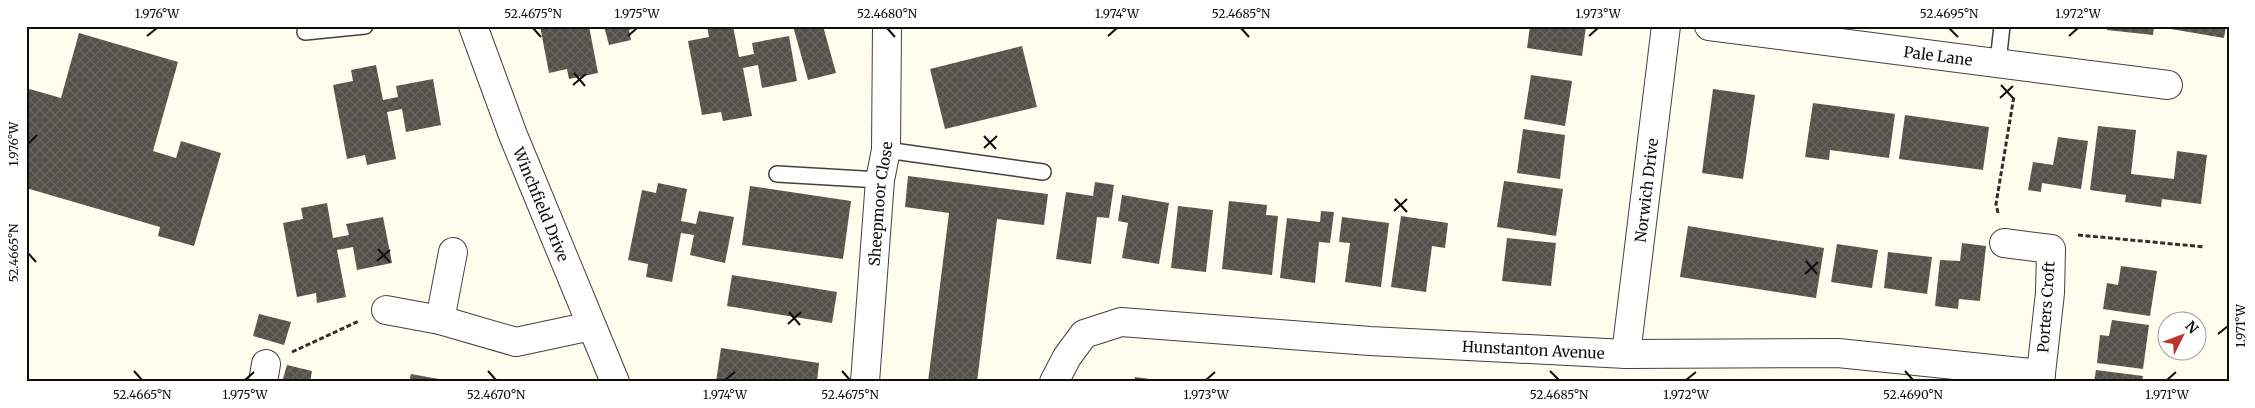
<svg xmlns="http://www.w3.org/2000/svg" width="2255" height="408" viewBox="0 0 2255 408" font-family="Merriweather,serif">
<defs>
<pattern id="building-cross-hatch" width="8" height="8" patternUnits="userSpaceOnUse" patternTransform="scale(1.25)"><rect width="8" height="8" fill="#56504a"/><path d="M0 0l8 8M0 8l8-8" fill="none" stroke="#696560"/></pattern>
</defs>
<rect width="100%" height="100%" fill="#fffdee"/>
<g fill="url(#building-cross-hatch)">
<path d="M 540,26 L 589,26 L 598,73 L 569,79 L 567,69 L 549,73 Z"/>
<path d="M 604,26 L 641,26 L 641,27 L 629,30 L 631,40 L 609,45 Z"/>
<path d="M 707,26 L 733,26 L 739,57 L 754,54 L 752,43 L 789,36 L 797,81 L 762,88 L 758,65 L 743,68 L 752,116 L 723,121 L 721,112 L 702,115 L 688,41 L 709,37 Z"/>
<path d="M 793,26 L 823,26 L 836,73 L 808,80 Z"/>
<path d="M 1530,26 L 1586,26 L 1582,56 L 1527,48 Z"/>
<path d="M 2108,26 L 2154,26 L 2153,35 L 2107,30 Z"/>
<path d="M 2165,26 L 2226,26 L 2224,38 L 2165,28 Z"/>
<path d="M 79,33 L 178,62 L 153,151 L 176,158 L 181,141 L 221,153 L 194,246 L 158,236 L 160,227 L 26,188 L 26,88 L 61,98 Z"/>
<path d="M 1022,46 L 1037,107 L 945,129 L 930,69 Z"/>
<path d="M 376,65 L 383,100 L 398,97 L 396,86 L 433,79 L 441,125 L 406,132 L 402,109 L 387,112 L 396,159 L 367,165 L 365,155 L 347,159 L 333,85 L 353,81 L 351,70 Z"/>
<path d="M 1531,75 L 1572,81 L 1565,126 L 1524,119 Z"/>
<path d="M 1713,89 L 1755,95 L 1743,179 L 1702,173 Z"/>
<path d="M 1813,103 L 1895,114 L 1889,158 L 1830,150 L 1829,160 L 1805,157 Z"/>
<path d="M 1905,115 L 1989,127 L 1983,170 L 1899,159 Z"/>
<path d="M 2098,126 L 2136,130 L 2131,174 L 2174,179 L 2177,151 L 2207,155 L 2201,204 L 2162,199 L 2161,207 L 2125,202 L 2126,195 L 2090,190 Z"/>
<path d="M 1523,129 L 1565,135 L 1560,179 L 1517,173 Z"/>
<path d="M 2058,137 L 2088,141 L 2081,189 L 2042,183 L 2041,192 L 2028,190 L 2033,162 L 2053,165 Z"/>
<path d="M 908,176 L 1048,194 L 1044,225 L 997,219 L 977,382 L 928,382 L 949,213 L 905,207 Z"/>
<path d="M 1504,181 L 1563,189 L 1556,236 L 1497,227 Z"/>
<path d="M 1095,182 L 1114,185 L 1109,218 L 1097,217 L 1091,264 L 1056,259 L 1066,192 L 1093,196 Z"/>
<path d="M 658,183 L 687,189 L 681,221 L 696,224 L 699,211 L 734,217 L 725,263 L 690,255 L 694,235 L 681,233 L 672,282 L 646,277 L 648,264 L 628,260 L 642,190 L 656,193 Z"/>
<path d="M 750,186 L 851,201 L 843,259 L 742,245 Z"/>
<path d="M 1122,195 L 1169,203 L 1159,264 L 1122,258 L 1128,223 L 1118,221 Z"/>
<path d="M 1229,201 L 1267,205 L 1266,215 L 1278,216 L 1272,275 L 1222,269 Z"/>
<path d="M 327,203 L 333,238 L 349,235 L 346,224 L 383,217 L 392,263 L 357,270 L 353,247 L 337,250 L 346,297 L 317,303 L 316,293 L 297,297 L 283,223 L 303,219 L 301,208 Z"/>
<path d="M 1178,206 L 1213,210 L 1206,272 L 1171,268 Z"/>
<path d="M 1321,211 L 1334,212 L 1330,243 L 1319,242 L 1315,283 L 1280,278 L 1287,218 L 1320,222 Z"/>
<path d="M 1401,216 L 1448,223 L 1445,248 L 1432,246 L 1426,292 L 1391,287 Z"/>
<path d="M 1342,217 L 1389,223 L 1381,287 L 1345,282 L 1350,243 L 1339,242 Z"/>
<path d="M 1688,226 L 1824,248 L 1816,298 L 1680,277 Z"/>
<path d="M 1507,238 L 1556,243 L 1551,286 L 1502,281 Z"/>
<path d="M 1962,243 L 1986,246 L 1980,301 L 1959,299 L 1958,309 L 1935,306 L 1940,260 L 1960,261 Z"/>
<path d="M 1837,244 L 1878,250 L 1872,288 L 1831,282 Z"/>
<path d="M 1888,252 L 1932,257 L 1927,294 L 1884,288 Z"/>
<path d="M 2121,266 L 2157,271 L 2150,316 L 2103,309 L 2107,283 L 2118,285 Z"/>
<path d="M 732,275 L 837,292 L 832,323 L 727,306 Z"/>
<path d="M 259,314 L 291,322 L 284,345 L 253,336 Z"/>
<path d="M 2112,320 L 2149,325 L 2143,369 L 2097,363 L 2100,335 L 2109,336 Z"/>
<path d="M 721,348 L 819,363 L 817,382 L 716,382 Z"/>
<path d="M 287,365 L 312,371 L 310,382 L 282,382 Z"/>
<path d="M 2096,370 L 2143,376 L 2142,382 L 2094,382 Z"/>
<path d="M 411,374 L 450,381 L 450,382 L 409,382 Z"/>
<path d="M 1135,377 L 1164,381 L 1164,382 L 1134,382 Z"/>
</g>
<g fill="none" stroke-linecap="round" stroke-linejoin="round">
<g stroke="#414141" stroke-width="18">
<g id="service">
<path d="M 305,32 L 365,26"/>
<path d="M 1998,62 L 2002,26"/>
<path d="M 886,150 L 1043,172"/>
<path d="M 777,174 L 880,180"/>
</g>
</g>
<g stroke="#414141" stroke-width="30">
<g id="minor">
<path id="s1" d="M 473,26 L 513,135 L 615,382"/>
<path id="s2" d="M 1709,26 L 2168,85"/>
<path d="M 2004,243 L 2051,249 L 2050,293 L 2040,382"/>
<path d="M 386,310 L 440,320 L 516,342 L 591,326"/>
<path d="M 440,320 L 453,252"/>
<path id="s3" d="M 1626,354 L 1666,26"/>
<path d="M 263,382 L 266,364"/>
<path id="s4" d="M 865,382 L 880,180 L 886,150 L 887,26"/>
<path id="s5" d="M 1054,382 L 1067,357 L 1084,334 L 1121,322 L 1370,341 L 1626,354 L 1838,353 L 2041,374"/>
</g>
</g>
<g stroke="#303030" stroke-width="3" stroke-dasharray="5 2.5" stroke-linecap="butt">
<path d="M 1998,213 L 1996,204 L 2014,96"/>
<path d="M 2078,235 L 2205,247"/>
<path d="M 292,352 L 359,321"/>
</g>
<use href="#service" stroke="#fff" stroke-width="15"/>
<use href="#minor" stroke="#fff" stroke-width="28"/>
</g>
<path fill="none" stroke="#0e0e0e" stroke-width="2" d="M 533,28 L 541,37M 887,28 L 895,37M 1241,28 L 1249,37M 1949,28 L 1958,37M 147,36 L 157,28M 628,36 L 637,28M 1108,36 L 1117,28M 1589,36 L 1598,28M 2069,36 L 2078,28M 574,73 L 585,86M 573,85 L 586,74M 2001,85 L 2013,98M 2000,98 L 2013,86M 984,136 L 996,149M 28,144 L 37,135M 984,148 L 997,136M 1395,199 L 1407,212M 1394,211 L 1407,199M 378,249 L 390,262M 28,253 L 36,262M 377,261 L 390,250M 1806,261 L 1817,274M 1805,274 L 1818,262M 789,312 L 800,325M 788,324 L 801,312M 2218,334 L 2228,326M 134,371 L 142,380M 488,371 L 496,380M 842,371 L 850,380M 1550,371 L 1559,380M 1905,371 L 1913,380M 245,380 L 254,372M 725,380 L 735,372M 1206,380 L 1215,372M 1686,380 L 1696,372M 2167,380 L 2176,372"/>
<g text-anchor="middle" dominant-baseline="central" stroke-width="5" stroke-linejoin="round" paint-order="stroke">
<g font-size="15" fill="#0e0e0e" stroke="#fff">
<text stroke="none"><textPath href="#s2" startOffset="231">Pale Lane</textPath></text>
<text stroke="none"><textPath href="#s3" startOffset="165">Norwich Drive</textPath></text>
<text stroke="none"><textPath href="#s4" startOffset="179">Sheepmoor Close</textPath></text>
<text stroke="none"><textPath href="#s1" startOffset="191">Winchfield Drive</textPath></text>
<text transform="translate(2046 307) rotate(-86)">Porters Croft</text>
<text stroke="none"><textPath href="#s5" startOffset="509">Hunstanton Avenue</textPath></text>
</g>
</g>
<rect width="2255" height="408" fill="none" stroke="#ffffff" stroke-width="55"/>
<g transform="translate(2182 336) rotate(48)"><circle r="24" fill="#ffffff" stroke="#9f9f9f"/>
<path d="M0-4L9 19L0 12L-9 19Z" fill="#ba3429"/>
<text y="-8" font-size="14" font-weight="bold" text-anchor="middle" fill="#0e0e0e">N</text>
</g>
<rect x="28" y="28" width="2200" height="352" fill="none" stroke="#0e0e0e" stroke-width="2"/>
<g font-size="12" text-anchor="middle" fill="#0e0e0e">
<text x="157" y="18">1.976°W</text>
<text x="533" y="18">52.4675°N</text>
<text x="637" y="18">1.975°W</text>
<text x="887" y="18">52.4680°N</text>
<text x="1117" y="18">1.974°W</text>
<text x="1241" y="18">52.4685°N</text>
<text x="1598" y="18">1.973°W</text>
<text x="1949" y="18">52.4695°N</text>
<text x="2078" y="18">1.972°W</text>
<text transform="translate(14 144) rotate(-90)" y="4">1.976°W</text>
<text transform="translate(14 253) rotate(-90)" y="4">52.4665°N</text>
<text transform="translate(2241 326) rotate(-90)" y="4">1.971°W</text>
<text x="142" y="399">52.4665°N</text>
<text x="245" y="399">1.975°W</text>
<text x="496" y="399">52.4670°N</text>
<text x="725" y="399">1.974°W</text>
<text x="850" y="399">52.4675°N</text>
<text x="1206" y="399">1.973°W</text>
<text x="1559" y="399">52.4685°N</text>
<text x="1686" y="399">1.972°W</text>
<text x="1913" y="399">52.4690°N</text>
<text x="2167" y="399">1.971°W</text>
</g>
</svg>
